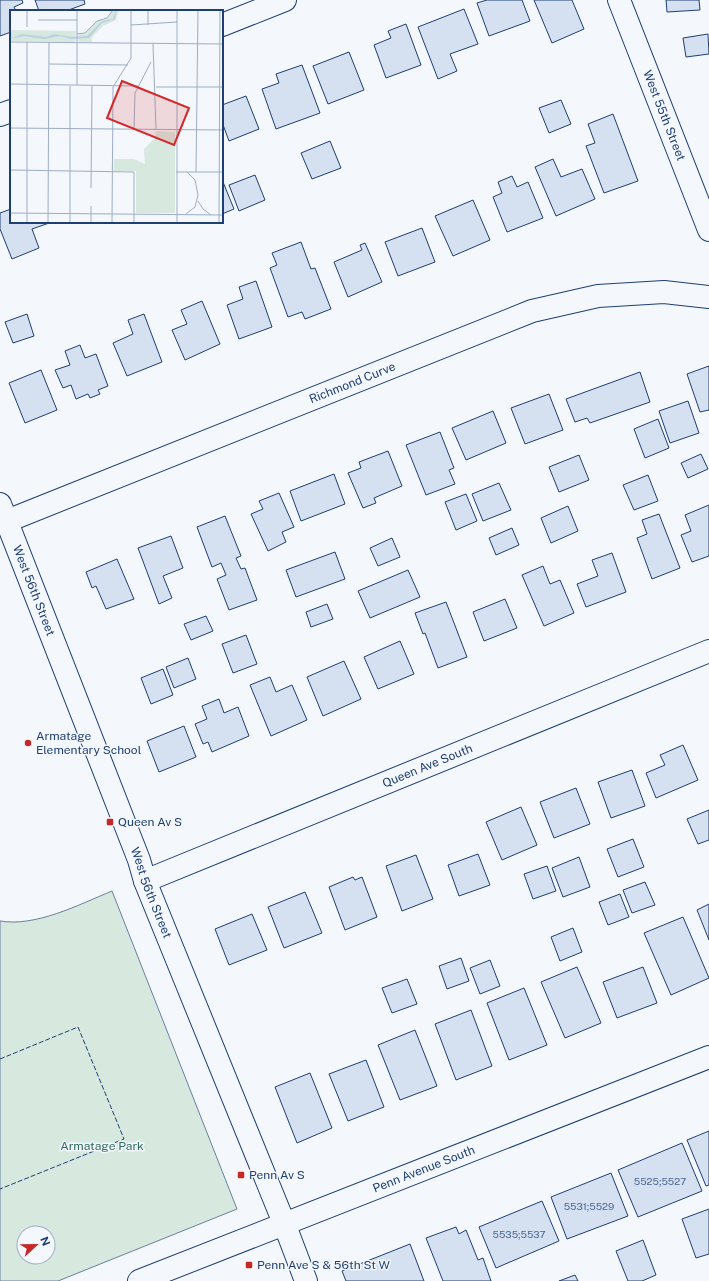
<svg xmlns="http://www.w3.org/2000/svg" width="709" height="1281" viewBox="0 0 709 1281" font-family="'Public Sans',sans-serif">
<rect width="100%" height="100%" fill="#f4f7fb"/>
<path fill="#d7e8df" stroke="#687fa3" fill-rule="evenodd" d="M 112,891 L 237,1209 L 58,1281 L 0,1281 L 0,921 C 36,927 78,905 112,891 ZM 24,1233 L 48,1233 L 48,1257 L 24,1257 Z"/>
<g fill="#d5e0f0" stroke="#1d3f73">
<path d="M 0,0 L 22,0 L 23,3 L 14,7 L 16,11 L 11,11 L 11,32 L 0,36 Z"/>
<path d="M 35,0 L 84,0 L 85,4 L 66,11 L 39,11 Z"/>
<path d="M 487,0 L 522,0 L 530,21 L 489,36 L 477,3 Z"/>
<path d="M 534,0 L 572,0 L 584,29 L 552,43 Z"/>
<path d="M 666,0 L 699,0 L 700,10 L 667,12 Z"/>
<path d="M 464,9 L 478,44 L 450,54 L 457,71 L 438,79 L 418,27 Z"/>
<path d="M 406,24 L 421,65 L 386,78 L 374,45 L 391,38 L 388,31 Z"/>
<path d="M 708,34 L 709,54 L 686,57 L 683,38 Z"/>
<path d="M 349,52 L 364,90 L 328,104 L 313,66 Z"/>
<path d="M 302,65 L 320,113 L 276,129 L 262,89 L 279,83 L 276,74 Z"/>
<path d="M 246,96 L 259,129 L 229,141 L 222,122 L 222,105 Z"/>
<path d="M 561,100 L 571,124 L 549,133 L 539,108 Z"/>
<path d="M 613,114 L 638,181 L 604,193 L 586,146 L 595,143 L 588,124 Z"/>
<path d="M 330,141 L 341,168 L 312,179 L 301,153 Z"/>
<path d="M 553,159 L 561,177 L 582,169 L 595,199 L 556,216 L 535,167 Z"/>
<path d="M 255,175 L 265,200 L 239,211 L 229,185 Z"/>
<path d="M 512,176 L 517,187 L 528,182 L 543,218 L 507,232 L 493,197 L 502,193 L 498,182 Z"/>
<path d="M 223,182 L 234,209 L 222,214 L 222,183 Z"/>
<path d="M 473,200 L 490,240 L 453,256 L 435,216 Z"/>
<path d="M 11,209 L 11,222 L 52,222 L 32,229 L 39,248 L 12,259 L 0,229 L 0,213 Z"/>
<path d="M 422,228 L 435,262 L 398,276 L 385,242 Z"/>
<path d="M 301,242 L 311,269 L 315,268 L 331,309 L 305,319 L 302,312 L 288,317 L 270,268 L 277,265 L 272,253 Z"/>
<path d="M 365,243 L 382,282 L 348,297 L 334,262 L 362,250 L 360,245 Z"/>
<path d="M 256,281 L 272,327 L 239,339 L 227,305 L 243,299 L 239,287 Z"/>
<path d="M 202,301 L 220,344 L 185,360 L 172,330 L 187,324 L 181,310 Z"/>
<path d="M 27,314 L 34,336 L 13,343 L 5,322 Z"/>
<path d="M 144,314 L 162,362 L 127,376 L 113,343 L 133,334 L 128,320 Z"/>
<path d="M 80,345 L 85,358 L 96,354 L 108,386 L 98,390 L 100,394 L 90,398 L 88,394 L 76,399 L 71,385 L 63,388 L 55,370 L 70,365 L 65,351 Z"/>
<path d="M 709,366 L 709,410 L 700,412 L 687,374 Z"/>
<path d="M 41,370 L 57,410 L 25,423 L 9,383 Z"/>
<path d="M 640,372 L 650,402 L 590,423 L 587,418 L 575,422 L 566,399 Z"/>
<path d="M 549,394 L 563,430 L 525,444 L 511,408 Z"/>
<path d="M 688,401 L 699,433 L 670,443 L 659,411 Z"/>
<path d="M 493,411 L 506,443 L 466,460 L 452,428 Z"/>
<path d="M 658,419 L 669,448 L 645,458 L 634,429 Z"/>
<path d="M 440,432 L 454,468 L 449,470 L 455,484 L 426,495 L 406,445 Z"/>
<path d="M 388,451 L 402,486 L 374,498 L 376,503 L 363,508 L 348,473 L 361,468 L 359,462 Z"/>
<path d="M 701,454 L 708,469 L 688,478 L 681,463 Z"/>
<path d="M 579,455 L 589,480 L 559,492 L 549,467 Z"/>
<path d="M 334,474 L 345,504 L 301,521 L 290,491 Z"/>
<path d="M 648,475 L 658,501 L 634,510 L 623,485 Z"/>
<path d="M 499,483 L 511,510 L 483,521 L 472,494 Z"/>
<path d="M 279,493 L 294,527 L 282,532 L 286,542 L 268,551 L 251,514 L 263,509 L 259,501 Z"/>
<path d="M 466,494 L 477,521 L 456,530 L 445,502 Z"/>
<path d="M 709,505 L 709,556 L 692,562 L 681,535 L 691,531 L 685,515 Z"/>
<path d="M 568,506 L 578,531 L 551,543 L 541,518 Z"/>
<path d="M 659,514 L 680,568 L 652,579 L 637,538 L 647,534 L 642,520 Z"/>
<path d="M 225,516 L 241,556 L 236,558 L 241,569 L 245,568 L 257,600 L 229,610 L 217,579 L 226,575 L 221,563 L 212,567 L 197,527 Z"/>
<path d="M 512,528 L 519,545 L 496,555 L 489,538 Z"/>
<path d="M 171,536 L 183,568 L 163,576 L 172,598 L 159,604 L 138,548 Z"/>
<path d="M 392,538 L 400,557 L 378,566 L 370,548 Z"/>
<path d="M 335,552 L 345,579 L 296,597 L 286,570 Z"/>
<path d="M 612,553 L 626,592 L 586,607 L 577,584 L 598,576 L 592,560 Z"/>
<path d="M 117,559 L 134,599 L 106,609 L 96,586 L 92,588 L 86,572 Z"/>
<path d="M 543,566 L 550,584 L 560,580 L 574,613 L 544,626 L 522,575 Z"/>
<path d="M 408,570 L 420,597 L 370,618 L 358,591 Z"/>
<path d="M 505,599 L 517,628 L 484,641 L 473,612 Z"/>
<path d="M 446,602 L 467,657 L 438,668 L 425,633 L 423,634 L 415,613 Z"/>
<path d="M 327,604 L 333,619 L 311,627 L 306,612 Z"/>
<path d="M 206,616 L 213,631 L 191,640 L 184,624 Z"/>
<path d="M 246,635 L 257,664 L 233,673 L 222,644 Z"/>
<path d="M 400,641 L 414,674 L 378,689 L 364,657 Z"/>
<path d="M 188,658 L 196,679 L 174,688 L 166,667 Z"/>
<path d="M 344,661 L 361,699 L 323,716 L 307,677 Z"/>
<path d="M 163,669 L 173,695 L 151,704 L 141,678 Z"/>
<path d="M 270,677 L 276,692 L 292,685 L 307,720 L 271,736 L 250,685 Z"/>
<path d="M 219,699 L 224,713 L 238,707 L 249,736 L 212,752 L 208,742 L 203,744 L 195,724 L 207,719 L 202,706 Z"/>
<path d="M 184,726 L 196,757 L 159,772 L 147,741 Z"/>
<path d="M 683,745 L 698,780 L 656,798 L 646,773 L 665,765 L 660,755 Z"/>
<path d="M 632,770 L 645,806 L 611,818 L 598,782 Z"/>
<path d="M 576,788 L 590,824 L 554,838 L 540,802 Z"/>
<path d="M 521,807 L 537,845 L 502,860 L 486,822 Z"/>
<path d="M 709,810 L 709,840 L 698,844 L 687,819 Z"/>
<path d="M 633,839 L 644,867 L 618,877 L 607,849 Z"/>
<path d="M 478,854 L 490,885 L 459,896 L 448,865 Z"/>
<path d="M 416,855 L 433,899 L 402,911 L 386,866 Z"/>
<path d="M 579,857 L 590,887 L 563,897 L 552,868 Z"/>
<path d="M 547,866 L 556,891 L 533,899 L 524,874 Z"/>
<path d="M 353,877 L 355,880 L 362,877 L 377,917 L 345,930 L 329,887 Z"/>
<path d="M 645,882 L 655,905 L 632,913 L 623,890 Z"/>
<path d="M 305,892 L 322,933 L 284,948 L 268,907 Z"/>
<path d="M 620,894 L 629,917 L 608,925 L 599,902 Z"/>
<path d="M 709,904 L 709,940 L 697,910 Z"/>
<path d="M 252,914 L 267,950 L 229,965 L 215,929 Z"/>
<path d="M 683,917 L 709,978 L 671,995 L 644,933 Z"/>
<path d="M 573,928 L 582,952 L 560,961 L 551,937 Z"/>
<path d="M 461,958 L 469,981 L 447,989 L 439,966 Z"/>
<path d="M 490,960 L 500,986 L 480,994 L 470,968 Z"/>
<path d="M 577,967 L 601,1023 L 565,1038 L 541,982 Z"/>
<path d="M 643,967 L 657,1003 L 617,1018 L 603,982 Z"/>
<path d="M 407,979 L 417,1004 L 392,1013 L 382,988 Z"/>
<path d="M 524,988 L 547,1045 L 509,1060 L 487,1003 Z"/>
<path d="M 471,1010 L 492,1066 L 456,1080 L 435,1024 Z"/>
<path d="M 415,1030 L 437,1086 L 400,1100 L 378,1045 Z"/>
<path d="M 366,1060 L 384,1107 L 348,1121 L 329,1074 Z"/>
<path d="M 310,1073 L 332,1128 L 297,1143 L 275,1087 Z"/>
<path d="M 709,1131 L 709,1185 L 706,1186 L 687,1140 Z"/>
<path d="M 682,1143 L 702,1191 L 638,1217 L 618,1170 Z"/>
<path d="M 611,1173 L 628,1216 L 567,1239 L 551,1197 Z"/>
<path d="M 542,1201 L 559,1241 L 496,1268 L 479,1227 Z"/>
<path d="M 709,1209 L 709,1254 L 696,1258 L 682,1219 Z"/>
<path d="M 456,1227 L 459,1234 L 466,1230 L 478,1260 L 483,1258 L 491,1281 L 443,1281 L 426,1238 Z"/>
<path d="M 643,1240 L 656,1275 L 642,1281 L 628,1281 L 616,1251 Z"/>
<path d="M 410,1244 L 424,1281 L 346,1281 L 342,1271 Z"/>
<path d="M 575,1275 L 578,1281 L 559,1281 Z"/>
</g>
<g fill="none" stroke-linecap="round" stroke-linejoin="round">
<g stroke="#1d3f73" stroke-width="24">
<g id="minor">
<path id="s1" d="M 619,0 L 709,230"/>
<path d="M 222,25 L 285,0"/>
<path d="M 0,115 L 11,111"/>
<path id="s2" d="M 0,504 L 139,860 L 145,881 L 284,1223"/>
<path id="s3" d="M 7,521 L 532,311 L 598,296 L 664,292 L 709,297"/>
<path id="s4" d="M 145,881 L 709,651"/>
</g>
</g>
<g stroke="#1d3f73" stroke-width="24">
<path id="tertiary" d="M 284,1223 L 306,1281"/>
</g>
<g stroke="#1d3f73" stroke-width="24">
<g id="secondary">
<path id="s5" d="M 139,1281 L 709,1057"/>
</g>
</g>
<use href="#minor" stroke="#f4f7fb" stroke-width="22"/>
<use href="#tertiary" stroke="#f4f7fb" stroke-width="22"/>
<use href="#secondary" stroke="#f4f7fb" stroke-width="22"/>
<path stroke="#1d3f73" stroke-width="1" stroke-dasharray="5 2" stroke-linecap="butt" d="M 0,1059 L 78,1027 L 124,1139 L 0,1189"/>
</g>
<g fill="#c62828" stroke="#f4f7fb" stroke-width="1.5">
<circle cx="28" cy="743" r="4"/>
<rect x="106" y="818" width="8" height="8" rx="2"/>
<rect x="237" y="1171" width="8" height="8" rx="2"/>
<rect x="245" y="1261" width="8" height="8" rx="2"/>
</g>
<g text-anchor="middle" dominant-baseline="central" stroke-width="3" stroke-linejoin="round" paint-order="stroke">
<g font-size="10" fill="#4b6792">
<text x="660" y="1181">5525;5527</text>
<text x="589" y="1206">5531;5529</text>
<text x="519" y="1234">5535;5537</text>
</g>
<g font-size="12" fill="#1d3f73" stroke="#f4f7fb">
<text stroke="none"><textPath href="#s1" startOffset="124">West 55th Street</textPath></text>
<text stroke="none"><textPath href="#s3" startOffset="372">Richmond Curve</textPath></text>
<text stroke="none"><textPath href="#s2" startOffset="93">West 56th Street</textPath></text>
<text stroke="none"><textPath href="#s4" startOffset="305">Queen Ave South</textPath></text>
<text stroke="none"><textPath href="#s2" startOffset="417">West 56th Street</textPath></text>
<text stroke="none"><textPath href="#s5" startOffset="306">Penn Avenue South</textPath></text>
</g>
<g font-size="12" fill="#1d3f73" stroke="#f4f7fb" text-anchor="start">
<text x="36" y="736">Armatage<tspan x="36" dy="14">Elementary School</tspan></text>
<text x="118" y="822">Queen Av S</text>
<text x="249" y="1175">Penn Av S</text>
<text x="257" y="1265">Penn Ave S &amp; 56th St W</text>
</g>
<g font-size="12" fill="#2c6c60" stroke="#f4f7fb">
<text x="102" y="1146">Armatage Park</text>
</g>
</g>
<g transform="translate(10 10)">
<rect width="213" height="213" fill="#f4f7fb"/>
<path d="M 103,0 L 109,0 L 106,10 L 93,16 L 82,27 L 82,32 L 69,32 L 68,25 L 75,23 L 87,11 L 99,7 ZM 0,20 L 66,21 L 65,32 L 0,31 ZM 146,121 L 165,122 L 165,203 L 126,203 L 126,161 L 104,161 L 104,149 L 124,149 L 135,154 L 134,139 L 144,129 Z" fill="#d7e8df"/>
<path d="M 106,0 L 105,9 L 92,13 L 79,28 L 61,29 L 50,26 L 34,29 L 14,26 L 0,29 L 12,24 L 36,27 L 44,24 L 61,27 L 77,26 L 92,11 L 103,9 Z" fill="#bed0e5"/>
<path fill="none" stroke="#9eadc5" stroke-width="1" d="M 28,10 L 67,10M 121,15 L 167,12M 138,15 L 138,0M 17,17 L 17,0M 67,24 L 75,23 L 87,11 L 97,8 L 103,0M 0,32 L 213,34M 143,34 L 146,119M 39,54 L 118,55M 0,74 L 128,76M 67,75 L 67,0M 146,77 L 213,77M 0,118 L 213,120M 124,119 L 125,83 L 141,52M 0,160 L 124,162 L 124,213M 166,162 L 213,162M 186,162 L 188,0M 81,178 L 82,76M 188,191 L 193,199 L 201,205M 81,196 L 81,213M 0,203 L 213,205M 176,204 L 185,197 L 188,185 L 185,170 L 177,162M 17,213 L 17,32M 38,213 L 39,32M 60,213 L 60,76M 102,213 L 103,77 L 121,48 L 121,0M 167,213 L 167,0M 209,213 L 210,0"/>
<path fill="#d62828" fill-opacity="0.15" stroke="#d62828" stroke-width="2" d="M 112,71 L 179,98 L 164,135 L 97,108 Z"/>
<rect width="213" height="213" fill="none" stroke="#1d3f73" stroke-width="2"/>
</g>
<g transform="translate(36 1245) rotate(68)"><circle r="19" fill="#f4f7fb" stroke="#9eadc5"/>
<path d="M0-3L7 15L0 10L-7 15Z" fill="#c62828"/>
<text y="-6" font-size="11" font-weight="bold" text-anchor="middle" fill="#1d3f73">N</text>
</g>
</svg>
